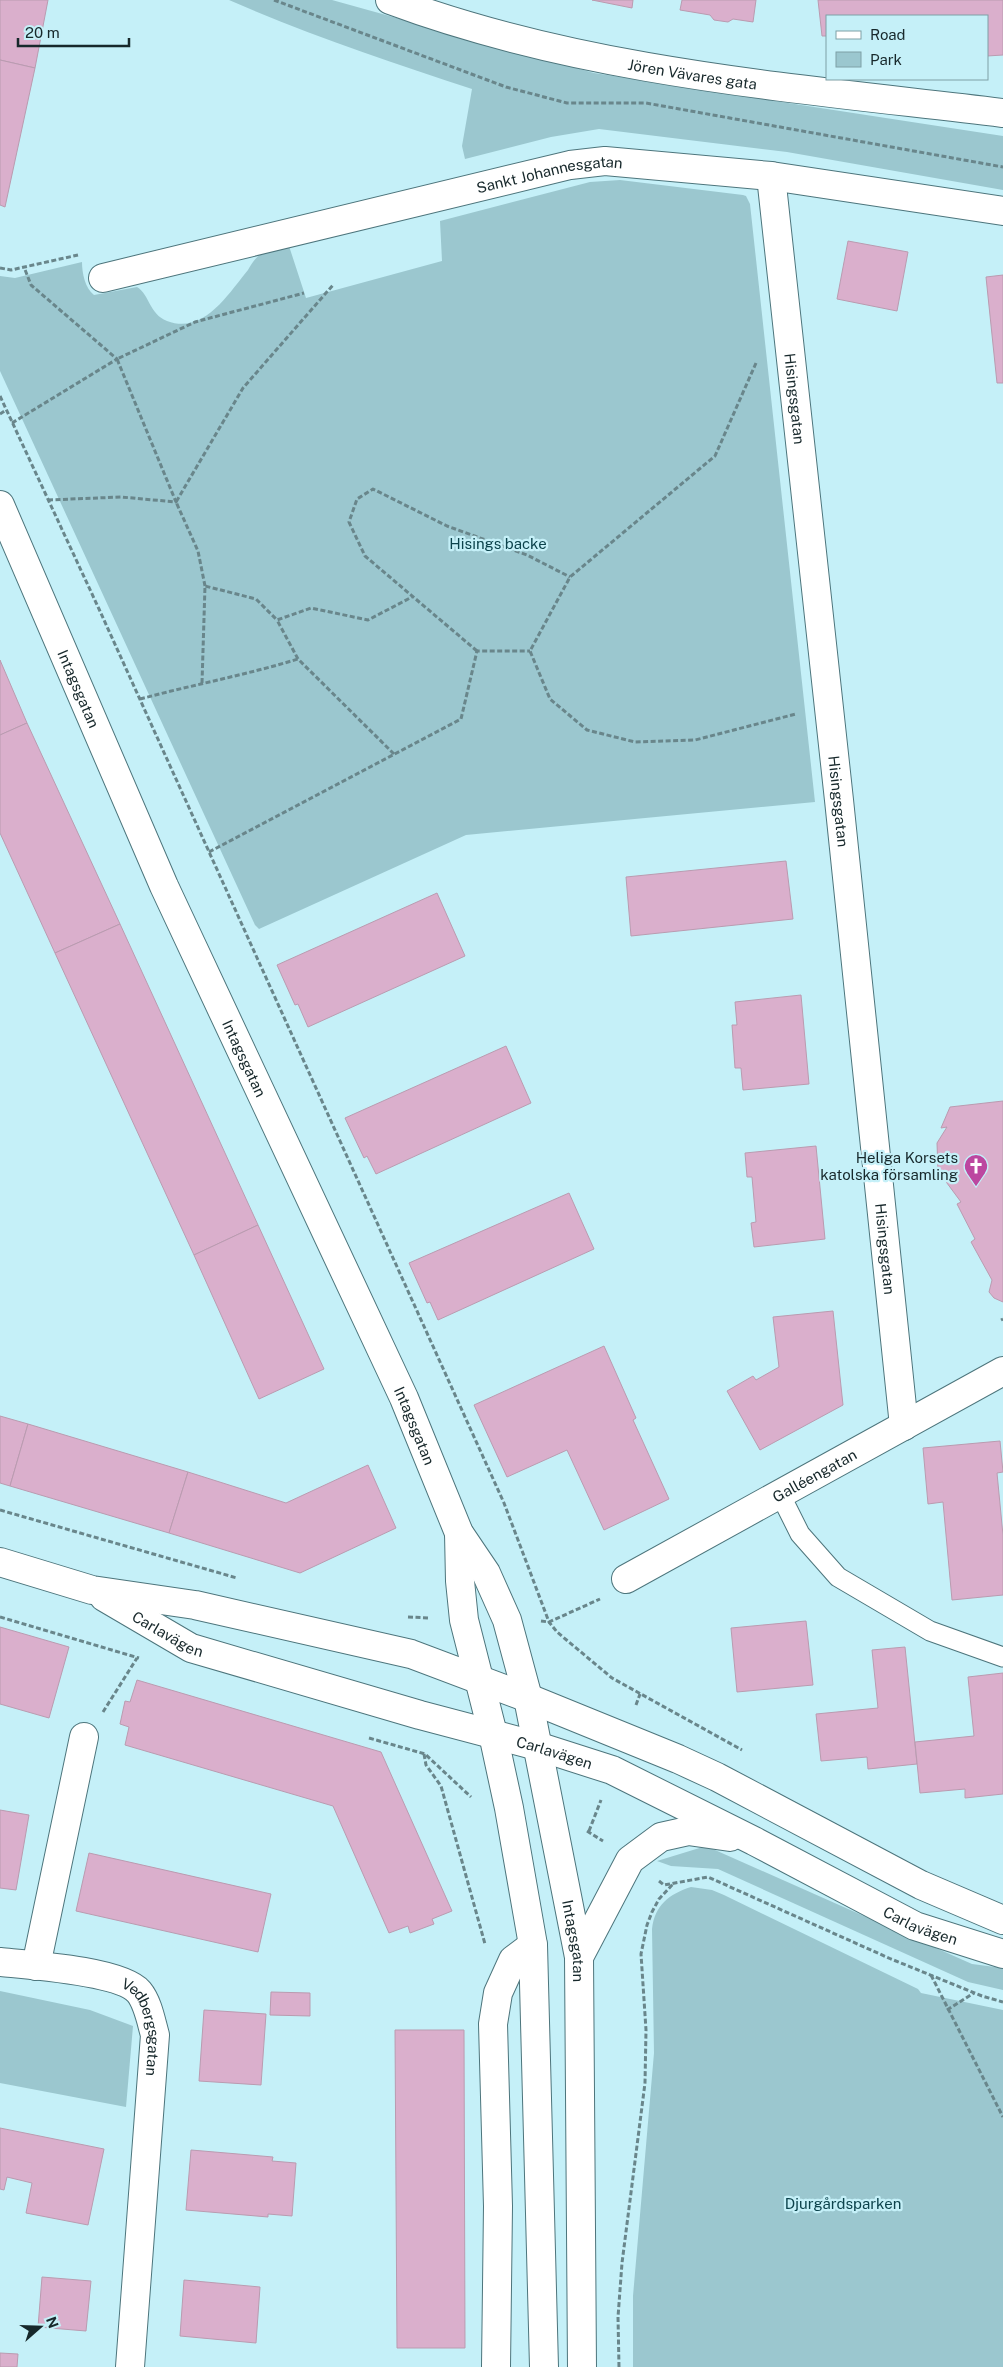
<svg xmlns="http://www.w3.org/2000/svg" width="1003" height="2367" viewBox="0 0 1003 2367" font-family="'Public Sans',sans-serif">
<rect width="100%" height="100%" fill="#c5f0f8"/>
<g fill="#9bc7cf">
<path d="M 229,0 L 332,0 L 594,73 L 1003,136 L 1003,190 L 787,152 L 599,129 L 551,137 L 465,159 L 462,146 L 472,89 C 390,62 309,35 229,0 Z"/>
<path d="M 620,180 L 743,195 L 746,196 L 750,204 L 815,802 L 466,835 L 259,929 L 255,925 L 0,371 L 0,276 L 15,278 L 82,262 C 82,273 85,288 94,295 L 137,287 C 150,295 149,314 167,321 C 204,335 228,294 248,270 C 251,265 255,258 260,255 C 267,250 281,248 289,246 L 306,298 L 442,261 L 440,221 L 590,182 Z"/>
<path d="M 706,1846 L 972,1964 L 1003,1968 L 1003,1990 L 968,1982 L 718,1869 L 671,1866 L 657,1861 Z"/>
<path d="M 691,1887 L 712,1890 L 724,1895 L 918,1989 L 921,1993 L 1003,2010 L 1003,2367 L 633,2367 L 633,2296 L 654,2053 L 652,1929 C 655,1905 669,1894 691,1887 Z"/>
<path d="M 0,1991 L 90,2010 L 133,2026 L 126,2107 L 0,2083 Z"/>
</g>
<g fill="#daafcc" stroke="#ba9bb0">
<path d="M 0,0 L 48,0 L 35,68 L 0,60 Z"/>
<path d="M 592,0 L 633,0 L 632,8 Z"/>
<path d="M 682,0 L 756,0 L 753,22 L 733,19 L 728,22 L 714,20 L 710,15 L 680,10 Z"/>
<path d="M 818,0 L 1003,0 L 1003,55 L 987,56 L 987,16 L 827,16 L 827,36 L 822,36 Z"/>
<path d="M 0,60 L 35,68 L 5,207 L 0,205 Z"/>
<path d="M 848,241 L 908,252 L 897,311 L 837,299 Z"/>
<path d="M 1003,275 L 1003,383 L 997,383 L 986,277 Z"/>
<path d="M 0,660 L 27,723 L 0,735 Z"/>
<path d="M 27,723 L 120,924 L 55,953 L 0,833 L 0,735 Z"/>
<path d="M 786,861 L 793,919 L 631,936 L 626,877 Z"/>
<path d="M 437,893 L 465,956 L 308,1027 L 298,1004 L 295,1005 L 277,965 Z"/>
<path d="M 120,924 L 258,1225 L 194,1255 L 55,953 Z"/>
<path d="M 801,995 L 809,1084 L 743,1090 L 741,1068 L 735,1068 L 732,1025 L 737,1025 L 735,1002 Z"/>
<path d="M 506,1046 L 531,1103 L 376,1174 L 367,1156 L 364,1158 L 345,1118 Z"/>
<path d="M 1003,1101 L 1003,1302 L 994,1298 L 989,1292 L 992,1280 L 971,1242 L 975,1239 L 957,1204 L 961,1202 L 938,1171 L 937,1143 L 947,1127 L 941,1128 L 950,1107 Z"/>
<path d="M 816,1146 L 825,1239 L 754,1247 L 751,1223 L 756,1222 L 752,1177 L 747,1177 L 745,1153 Z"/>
<path d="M 569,1193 L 594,1249 L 438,1320 L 430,1302 L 427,1303 L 409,1263 Z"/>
<path d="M 258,1225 L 324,1369 L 259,1399 L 194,1255 Z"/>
<path d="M 833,1311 L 843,1405 L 760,1450 L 727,1391 L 753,1376 L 756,1380 L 779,1367 L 773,1317 Z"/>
<path d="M 604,1346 L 636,1418 L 633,1420 L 669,1499 L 604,1530 L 567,1450 L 507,1477 L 474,1405 Z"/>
<path d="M 0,1416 L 28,1424 L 10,1486 L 0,1483 Z"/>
<path d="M 28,1424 L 188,1472 L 169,1533 L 10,1486 Z"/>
<path d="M 1000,1441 L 1003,1472 L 997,1473 L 1003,1535 L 1003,1595 L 952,1600 L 943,1502 L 928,1504 L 923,1448 Z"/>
<path d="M 368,1465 L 396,1528 L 300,1573 L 169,1533 L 188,1472 L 286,1503 Z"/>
<path d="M 806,1621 L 813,1685 L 737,1692 L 731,1628 Z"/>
<path d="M 0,1627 L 69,1647 L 49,1718 L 0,1704 Z"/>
<path d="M 905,1647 L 917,1764 L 868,1769 L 867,1757 L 821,1761 L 816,1714 L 878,1708 L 872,1650 Z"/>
<path d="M 1003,1673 L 1003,1794 L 965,1798 L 965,1789 L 920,1793 L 915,1742 L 974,1736 L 968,1677 Z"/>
<path d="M 137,1680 L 381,1752 L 452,1911 L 432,1919 L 434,1924 L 410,1933 L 408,1926 L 389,1933 L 333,1806 L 125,1745 L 129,1727 L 120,1724 L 125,1701 L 130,1702 Z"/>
<path d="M 0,1810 L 29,1815 L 16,1890 L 0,1888 Z"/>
<path d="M 89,1853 L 271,1894 L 258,1952 L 76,1911 Z"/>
<path d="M 271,1992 L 310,1993 L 310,2016 L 270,2015 Z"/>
<path d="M 204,2010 L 266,2014 L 261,2085 L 199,2081 Z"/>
<path d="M 395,2030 L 464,2030 L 465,2348 L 397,2348 Z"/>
<path d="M 0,2128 L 104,2149 L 88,2225 L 26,2213 L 32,2183 L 7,2177 L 4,2190 L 0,2189 Z"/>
<path d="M 191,2150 L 273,2157 L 272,2161 L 296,2163 L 292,2216 L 268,2214 L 268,2217 L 186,2210 Z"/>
<path d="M 42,2277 L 91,2281 L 86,2331 L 38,2327 Z"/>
<path d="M 184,2280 L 260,2287 L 256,2343 L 180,2336 Z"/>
<path d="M 0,2353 L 18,2354 L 17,2367 L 0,2367 Z"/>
</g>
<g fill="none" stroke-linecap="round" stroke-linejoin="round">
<g stroke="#4d757c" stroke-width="21">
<path id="lane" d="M 780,1494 L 800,1534 L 838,1577 L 930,1631 L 1003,1657"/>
</g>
<g stroke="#4d757c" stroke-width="30">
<g id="street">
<path id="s1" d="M 390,0 C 586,73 797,88 1003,113"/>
<path id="s2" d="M 771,176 L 839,800 L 904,1426"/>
<path id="s3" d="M 103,278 L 570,165 L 605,161 L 771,176 L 1003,211"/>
<path id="s4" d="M 626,1579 L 1003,1371"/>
<path id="s5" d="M 0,1962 C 29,1965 121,1971 139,1992 C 148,2003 151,2021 155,2035 L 130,2367"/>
<path d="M 36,1966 L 84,1737"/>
<path d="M 496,2367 L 498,2206 L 493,2024 L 498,1993 L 513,1960 L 533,1945"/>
</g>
</g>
<g stroke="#4d757c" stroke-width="30">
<g id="secondary">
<path id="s6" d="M 0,505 L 164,886 L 404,1398 L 459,1533 L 486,1573 L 507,1620 L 528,1698 L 579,1957 L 582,2367"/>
<path d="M 459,1533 L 460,1581 L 464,1620 L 493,1734 L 509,1808 L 533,1945 L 544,2367"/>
</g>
</g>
<g stroke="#4d757c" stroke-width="30">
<g id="primary">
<path d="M 0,1562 L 92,1590 L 195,1605 L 411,1654 L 528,1698 L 678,1759 L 717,1777 L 921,1885 L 1003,1920"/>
<path id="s7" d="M 104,1597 L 191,1648 L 420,1715 L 537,1746 L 612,1770 L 754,1841 L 915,1926 L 1003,1954"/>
<path d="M 579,1957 L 630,1860 L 661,1837 L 688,1831 L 730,1837"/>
</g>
</g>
<g stroke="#69868b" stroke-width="3" stroke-dasharray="5 2.5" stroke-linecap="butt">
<path d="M 274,0 L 506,87 L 567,103 L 646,103 L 1003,167"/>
<path d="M 0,268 L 11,270 L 78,255"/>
<path d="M 756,363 L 715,456 L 570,577 L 530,651 L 550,699 L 587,730 L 635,742 L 695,740 L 796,714"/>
<path d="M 0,396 L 99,609 L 504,1503 L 549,1622 L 557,1632 L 612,1678 L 742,1750"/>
<path d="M 0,414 L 6,410"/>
<path d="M 12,423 L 117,359 L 31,285 L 24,267"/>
<path d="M 48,500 L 121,497 L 176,502 L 117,359 L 195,322 L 304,293"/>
<path d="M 205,586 L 198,551 L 176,502 L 243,388 L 333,285"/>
<path d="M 477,651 L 365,556 L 349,522 L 357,499 L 373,489 L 447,526 L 527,555 L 570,577"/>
<path d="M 202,683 L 205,586 L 256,599 L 277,620"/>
<path d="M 140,699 C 192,685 246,675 298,659"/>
<path d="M 394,754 L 298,659 L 277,620 L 311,608 L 368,620 L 412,597"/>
<path d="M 209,852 L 461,719 L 477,651 L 530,651"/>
<path d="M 1001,1320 L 1003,1319"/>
<path d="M 0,1510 L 237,1578"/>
<path d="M 0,1617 L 139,1658"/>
<path d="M 408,1617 L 430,1618"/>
<path d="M 541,1621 L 549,1622 L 600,1599"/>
<path d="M 636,1705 L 640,1694"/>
<path d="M 103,1712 L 137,1658"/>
<path d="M 369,1738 L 425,1754 L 471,1797"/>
<path d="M 424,1754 L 426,1765 L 441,1786 L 485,1944"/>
<path d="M 587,1831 L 603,1841"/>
<path d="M 589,1831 L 601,1800"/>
<path d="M 659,1881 L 664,1885 L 708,1877 L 891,1959 L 982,1996 L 1003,2002"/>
<path d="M 931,1975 L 1003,2117"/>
<path d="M 947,2010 L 974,1993"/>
<path d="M 619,2367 L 618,2317 L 622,2263 L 645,2083 L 646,2030 L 641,1954 L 647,1925 L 652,1912 L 659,1899 L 674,1883"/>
</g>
<use href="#lane" stroke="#fff" stroke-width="19"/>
<use href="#street" stroke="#fff" stroke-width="28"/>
<use href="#secondary" stroke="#fff" stroke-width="28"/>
<use href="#primary" stroke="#fff" stroke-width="28"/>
</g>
<defs>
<g id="church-pin" transform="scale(1.25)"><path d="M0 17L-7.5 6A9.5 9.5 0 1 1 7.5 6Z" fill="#bc47a0" stroke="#c5f0f8"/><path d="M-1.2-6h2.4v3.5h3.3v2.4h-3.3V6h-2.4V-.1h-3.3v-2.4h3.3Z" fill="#fff"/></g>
</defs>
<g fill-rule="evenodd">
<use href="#church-pin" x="976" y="1166"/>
</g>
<g text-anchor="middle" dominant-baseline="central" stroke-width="4.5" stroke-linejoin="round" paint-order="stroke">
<g font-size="15" fill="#17282b" stroke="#c5f0f8">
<text stroke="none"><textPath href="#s1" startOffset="312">Jören Vävares gata</textPath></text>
<text stroke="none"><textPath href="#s3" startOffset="459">Sankt Johannesgatan</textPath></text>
<text stroke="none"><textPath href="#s2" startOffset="224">Hisingsgatan</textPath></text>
<text stroke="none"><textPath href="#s6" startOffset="200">Intagsgatan</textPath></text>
<text stroke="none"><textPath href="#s2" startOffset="629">Hisingsgatan</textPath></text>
<text stroke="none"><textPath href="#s6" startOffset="605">Intagsgatan</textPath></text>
<text stroke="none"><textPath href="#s2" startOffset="1079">Hisingsgatan</textPath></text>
<text stroke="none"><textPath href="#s6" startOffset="1010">Intagsgatan</textPath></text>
<text stroke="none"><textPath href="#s4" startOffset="215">Galléengatan</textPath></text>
<text stroke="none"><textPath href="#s7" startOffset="74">Carlavägen</textPath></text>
<text stroke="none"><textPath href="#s7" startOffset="479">Carlavägen</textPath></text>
<text stroke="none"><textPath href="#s7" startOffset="885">Carlavägen</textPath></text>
<text stroke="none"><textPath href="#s6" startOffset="1554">Intagsgatan</textPath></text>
<text stroke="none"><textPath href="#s5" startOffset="178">Vedbergsgatan</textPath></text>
</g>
<g font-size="15" fill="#0c434c" stroke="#c5f0f8">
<text x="498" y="543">Hisings backe</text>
<text x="843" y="2203">Djurgårdsparken</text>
</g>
<g font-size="15" fill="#17282b" stroke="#c5f0f8" text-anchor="end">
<text x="958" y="1157">Heliga Korsets<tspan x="958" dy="17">katolska församling</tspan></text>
</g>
</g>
<rect x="826" y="15" width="162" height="65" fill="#c5f0f8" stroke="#7fa0a6"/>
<rect x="836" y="31" width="25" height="8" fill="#ffffff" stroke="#7fa0a6"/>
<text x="870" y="40" font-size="15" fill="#17282b">Road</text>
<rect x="836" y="52" width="25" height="15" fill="#9bc7cf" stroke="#7fa0a6"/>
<text x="870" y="65" font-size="15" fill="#17282b">Park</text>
<g transform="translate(40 2327) rotate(70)" stroke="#c5f0f8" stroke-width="4" paint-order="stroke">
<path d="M0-4L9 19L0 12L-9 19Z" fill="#17282b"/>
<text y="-8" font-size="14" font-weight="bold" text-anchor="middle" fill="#17282b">N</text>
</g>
<path d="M18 38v8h111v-8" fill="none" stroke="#17282b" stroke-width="2.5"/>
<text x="25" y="38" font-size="15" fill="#17282b" stroke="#c5f0f8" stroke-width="4" paint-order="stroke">20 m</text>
</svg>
